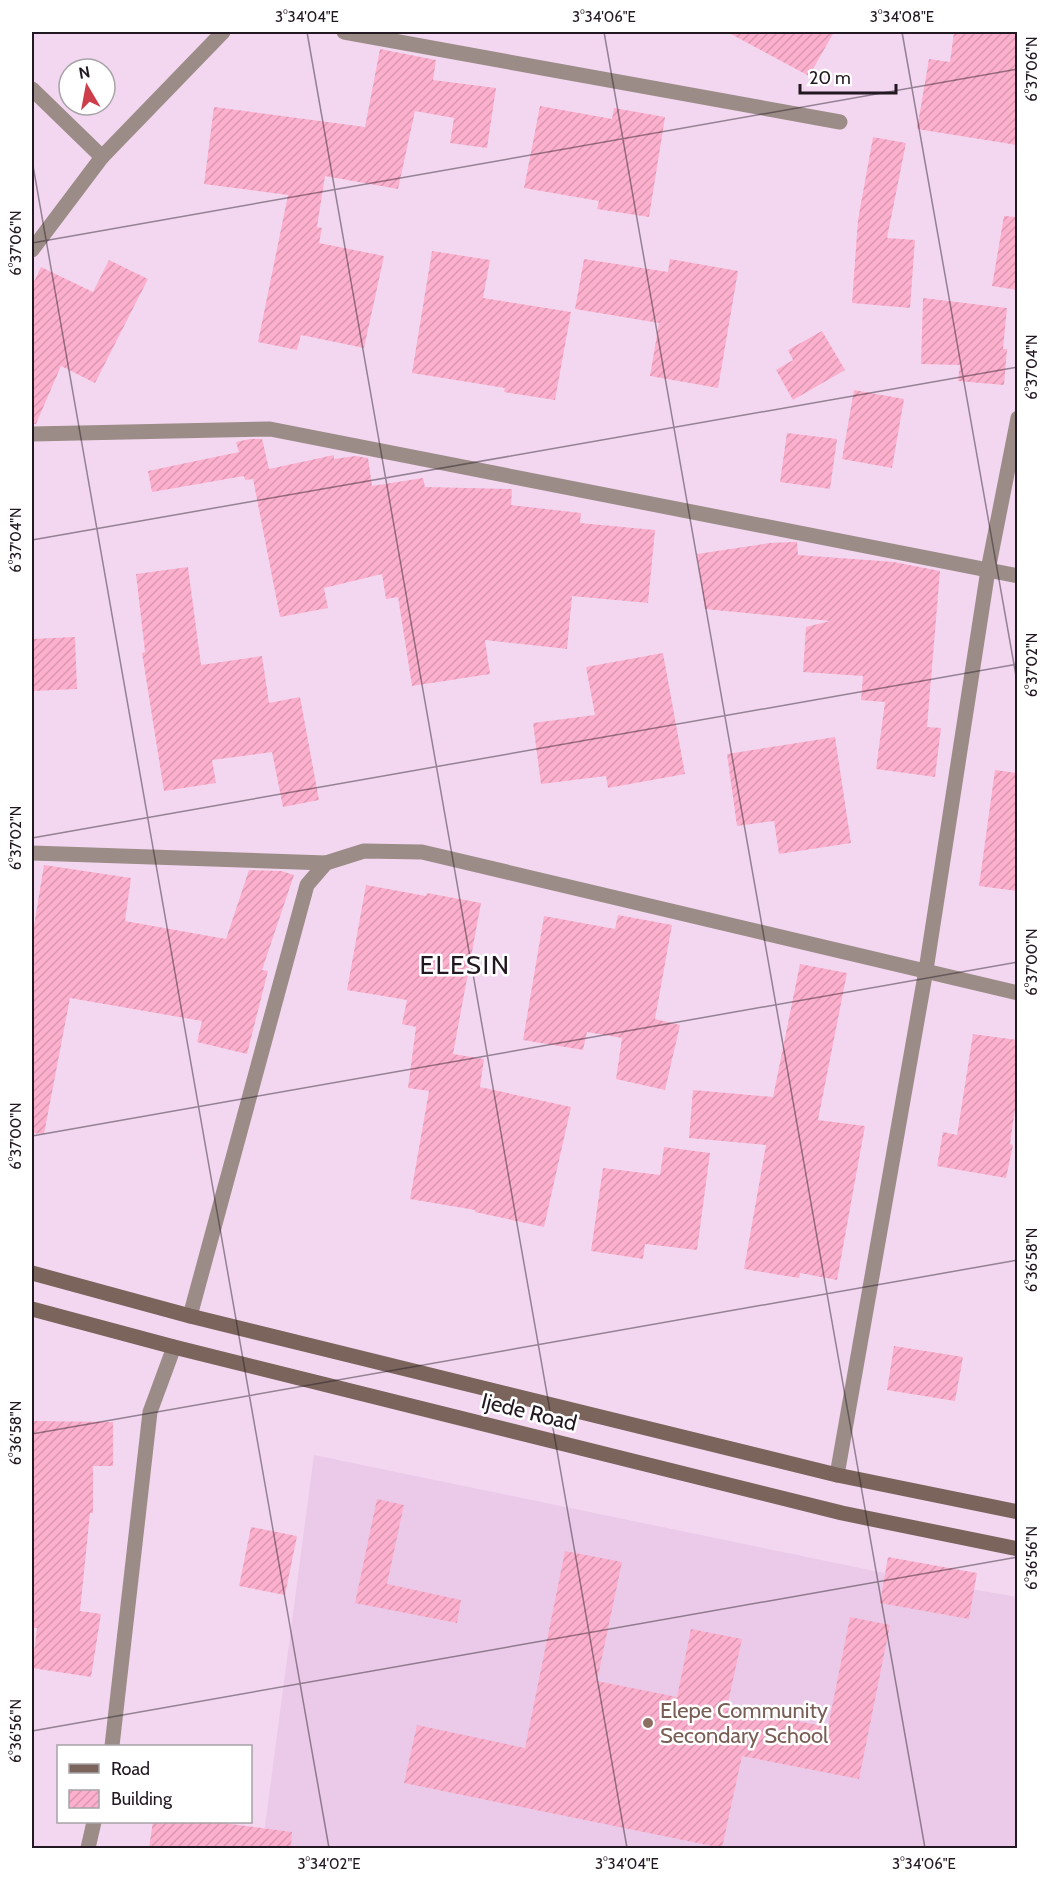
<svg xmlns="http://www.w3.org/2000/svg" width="1049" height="1880" viewBox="0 0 1049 1880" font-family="Cabin,sans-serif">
<defs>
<pattern id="building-hatch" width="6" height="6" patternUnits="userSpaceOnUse" patternTransform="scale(1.5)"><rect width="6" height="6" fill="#fdb0cd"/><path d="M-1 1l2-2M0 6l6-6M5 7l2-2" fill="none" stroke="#d997b0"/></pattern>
</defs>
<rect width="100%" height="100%" fill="#f3d7f1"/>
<path fill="#ebcae9" d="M 314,1455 L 904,1577 L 1017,1597 L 1017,1848 L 262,1848 Z"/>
<g fill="url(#building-hatch)">
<path d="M 727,32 L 834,32 L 809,76 Z"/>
<path d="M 954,32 L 1017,32 L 1017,145 L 917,129 L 929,59 L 950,62 Z"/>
<path d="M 380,49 L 436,60 L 433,80 L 496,88 L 487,148 L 450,143 L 454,118 L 415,111 L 398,189 L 325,176 L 317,227 L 322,228 L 319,243 L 384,256 L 364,348 L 301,335 L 297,350 L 258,342 L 288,195 L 204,184 L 214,107 L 365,127 Z"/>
<path d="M 540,106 L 612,119 L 614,108 L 665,117 L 649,217 L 597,209 L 599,201 L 524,188 Z"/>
<path d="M 873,137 L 906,143 L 887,238 L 915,240 L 910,308 L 852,303 L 858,220 Z"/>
<path d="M 1004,216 L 1017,217 L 1017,290 L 992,286 Z"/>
<path d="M 432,251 L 490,260 L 483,298 L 571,312 L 555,400 L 504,392 L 505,388 L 412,373 Z"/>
<path d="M 584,259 L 668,272 L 670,259 L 738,271 L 718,388 L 650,376 L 659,323 L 575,309 Z"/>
<path d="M 109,260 L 148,279 L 95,383 L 61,366 L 36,424 L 32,424 L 32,286 L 41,267 L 93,292 Z"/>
<path d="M 923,298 L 1007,308 L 1003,349 L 1007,349 L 1004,385 L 958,381 L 960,365 L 921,364 Z"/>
<path d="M 822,331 L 845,370 L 793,400 L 776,370 L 793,360 L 788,350 Z"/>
<path d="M 854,390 L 904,399 L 892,468 L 842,459 Z"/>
<path d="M 787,433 L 837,439 L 830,489 L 780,482 Z"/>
<path d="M 250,439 L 262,439 L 269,469 L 334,455 L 334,459 L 355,456 L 368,458 L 372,486 L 423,478 L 425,487 L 512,489 L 511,505 L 581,513 L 580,523 L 655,530 L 648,603 L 572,596 L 567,649 L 485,640 L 490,674 L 412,686 L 398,597 L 386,599 L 382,574 L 324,588 L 328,608 L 280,617 L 253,479 L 245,480 L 244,476 L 152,492 L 148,471 L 239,452 L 236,442 Z"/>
<path d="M 795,542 L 797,542 L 798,555 L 894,562 L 940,571 L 927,727 L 941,728 L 935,777 L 876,769 L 885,702 L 861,700 L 863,676 L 803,672 L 806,627 L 830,621 L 705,609 L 697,554 L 770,543 Z"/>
<path d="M 188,567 L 201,665 L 262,656 L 269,703 L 300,697 L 319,800 L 283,807 L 272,752 L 212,760 L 216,783 L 164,791 L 142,653 L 145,652 L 136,574 Z"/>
<path d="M 75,637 L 77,689 L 32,691 L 32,639 Z"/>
<path d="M 663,653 L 685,774 L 608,788 L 606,776 L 541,784 L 533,723 L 595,715 L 586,667 Z"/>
<path d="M 835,737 L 851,843 L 779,854 L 774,821 L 737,826 L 727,754 Z"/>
<path d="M 995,770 L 1017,773 L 1017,891 L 979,886 Z"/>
<path d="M 44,865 L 131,878 L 125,921 L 226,939 L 249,870 L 281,871 L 294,875 L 262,970 L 268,971 L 247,1054 L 197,1042 L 202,1021 L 70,998 L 44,1134 L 32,1133 L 32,938 Z"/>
<path d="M 366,885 L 426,896 L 427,893 L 481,903 L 453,1054 L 484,1059 L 480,1087 L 571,1107 L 544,1227 L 475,1212 L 475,1210 L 410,1199 L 429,1091 L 408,1088 L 416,1027 L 402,1024 L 407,1000 L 347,990 Z"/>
<path d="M 618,915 L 672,925 L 655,1019 L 680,1025 L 665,1090 L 616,1079 L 622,1038 L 587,1032 L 583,1050 L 523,1040 L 544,916 L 615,929 Z"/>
<path d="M 800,964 L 847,973 L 818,1120 L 865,1126 L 837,1280 L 800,1273 L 799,1278 L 744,1269 L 766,1145 L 689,1138 L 693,1090 L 773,1097 Z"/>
<path d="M 973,1034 L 1017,1040 L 1017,1095 L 1010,1144 L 1013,1145 L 1006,1178 L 937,1166 L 943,1132 L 957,1135 Z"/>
<path d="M 664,1147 L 710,1153 L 697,1250 L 645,1244 L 643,1259 L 591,1251 L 603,1168 L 660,1175 Z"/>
<path d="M 894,1346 L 963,1357 L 955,1401 L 887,1390 Z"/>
<path d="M 32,1421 L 113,1422 L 113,1466 L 93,1466 L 93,1513 L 90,1513 L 80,1611 L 101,1614 L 91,1677 L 32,1668 L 37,1628 L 32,1628 Z"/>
<path d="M 377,1499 L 404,1505 L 387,1584 L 461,1600 L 457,1623 L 355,1603 Z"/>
<path d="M 251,1527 L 297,1536 L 285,1595 L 239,1586 Z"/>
<path d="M 565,1551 L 622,1562 L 597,1681 L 677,1697 L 691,1629 L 742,1639 L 727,1707 L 828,1727 L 850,1617 L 890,1625 L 859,1779 L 742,1756 L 722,1848 L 404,1783 L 417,1725 L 525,1748 Z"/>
<path d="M 888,1557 L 977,1573 L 969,1619 L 880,1603 Z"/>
<path d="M 153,1821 L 208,1821 L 292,1832 L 291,1848 L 149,1848 Z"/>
</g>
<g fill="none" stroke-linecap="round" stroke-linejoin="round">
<g stroke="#9c8c87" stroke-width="15">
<path d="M 344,32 L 840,122"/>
<path d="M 32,89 L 102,157"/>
<path d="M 32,250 L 102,157 L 223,32"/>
<path d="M 32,434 L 270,429 L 1018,576"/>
<path d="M 32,853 L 326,863"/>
<path d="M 190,1316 L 307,885 L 326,863 L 364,851 L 422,852 L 1018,993"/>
<path d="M 837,1475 L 926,970 L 988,570 L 1018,418"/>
<path d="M 112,1746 L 150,1412 L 174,1347"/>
<path d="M 88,1848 L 94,1822"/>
</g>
<g stroke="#7a645c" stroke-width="15">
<path d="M 32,1273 L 190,1316 L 837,1475 L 1018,1512"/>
<path d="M 32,1309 L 174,1347 L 842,1513 L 1018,1549"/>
</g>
</g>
<path fill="none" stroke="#221821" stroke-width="1.5" stroke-opacity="0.45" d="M 307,32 L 627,1848M 604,32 L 925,1848M 902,32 L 1018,687M 32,160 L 329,1848M 32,243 L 1018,69M 32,540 L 1018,367M 32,838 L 1018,664M 32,1136 L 1018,962M 32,1434 L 1018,1260M 32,1731 L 1018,1557"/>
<circle fill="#8d6e63" stroke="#fff" stroke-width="2" cx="648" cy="1723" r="6"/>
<g text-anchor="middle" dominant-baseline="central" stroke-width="5" stroke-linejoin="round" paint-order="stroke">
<g font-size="22" fill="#221821" stroke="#fff">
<text transform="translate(529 1412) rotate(14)">Ijede Road</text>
</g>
<g font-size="22" fill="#785e54" stroke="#fff" text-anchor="start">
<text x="660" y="1710">Elepe Community<tspan x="660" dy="25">Secondary School</tspan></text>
</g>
<g font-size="26" letter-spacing="1.5" fill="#221821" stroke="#fff">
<text x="465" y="965">ELESIN</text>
</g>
</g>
<rect width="1049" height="1880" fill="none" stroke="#ffffff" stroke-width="66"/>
<rect x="57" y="1745" width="195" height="78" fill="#ffffff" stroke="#a7a3a6" stroke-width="1.5"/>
<rect x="69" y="1764" width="30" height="9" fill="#7a645c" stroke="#a7a3a6" stroke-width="1.5"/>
<text x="111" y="1775" font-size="18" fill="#221821">Road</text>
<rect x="69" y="1790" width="30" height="18" fill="url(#building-hatch)" stroke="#a7a3a6" stroke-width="1.5"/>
<text x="111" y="1805" font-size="18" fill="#221821">Building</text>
<g transform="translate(87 87) rotate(350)"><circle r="28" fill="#ffffff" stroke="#a7a3a6" stroke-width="1.5"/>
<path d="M0-4.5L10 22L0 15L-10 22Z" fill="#ce3e4a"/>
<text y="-9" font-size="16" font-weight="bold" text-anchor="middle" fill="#221821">N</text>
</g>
<path d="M800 84v9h96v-9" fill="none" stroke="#221821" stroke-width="3"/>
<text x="809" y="84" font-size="18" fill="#221821" stroke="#ffffff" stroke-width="4.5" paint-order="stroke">20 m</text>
<rect x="33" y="33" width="983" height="1814" fill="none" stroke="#221821" stroke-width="2"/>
<g font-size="15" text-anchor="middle" fill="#221821">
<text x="307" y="22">3°34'04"E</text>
<text x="604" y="22">3°34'06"E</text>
<text x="902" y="22">3°34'08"E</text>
<text transform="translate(1032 69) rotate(-90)" y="5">6°37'06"N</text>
<text transform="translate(16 243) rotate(-90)" y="5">6°37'06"N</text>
<text transform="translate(1032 367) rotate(-90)" y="5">6°37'04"N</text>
<text transform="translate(16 540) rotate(-90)" y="5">6°37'04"N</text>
<text transform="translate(1032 665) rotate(-90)" y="5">6°37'02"N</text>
<text transform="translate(16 838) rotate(-90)" y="5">6°37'02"N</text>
<text transform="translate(1032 962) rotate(-90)" y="5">6°37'00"N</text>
<text transform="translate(16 1136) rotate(-90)" y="5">6°37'00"N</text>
<text transform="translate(1032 1260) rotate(-90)" y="5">6°36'58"N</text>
<text transform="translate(16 1433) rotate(-90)" y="5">6°36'58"N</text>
<text transform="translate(1032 1558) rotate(-90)" y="5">6°36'56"N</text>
<text transform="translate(16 1731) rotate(-90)" y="5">6°36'56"N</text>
<text x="329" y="1869">3°34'02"E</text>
<text x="627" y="1869">3°34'04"E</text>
<text x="924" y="1869">3°34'06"E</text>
</g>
</svg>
